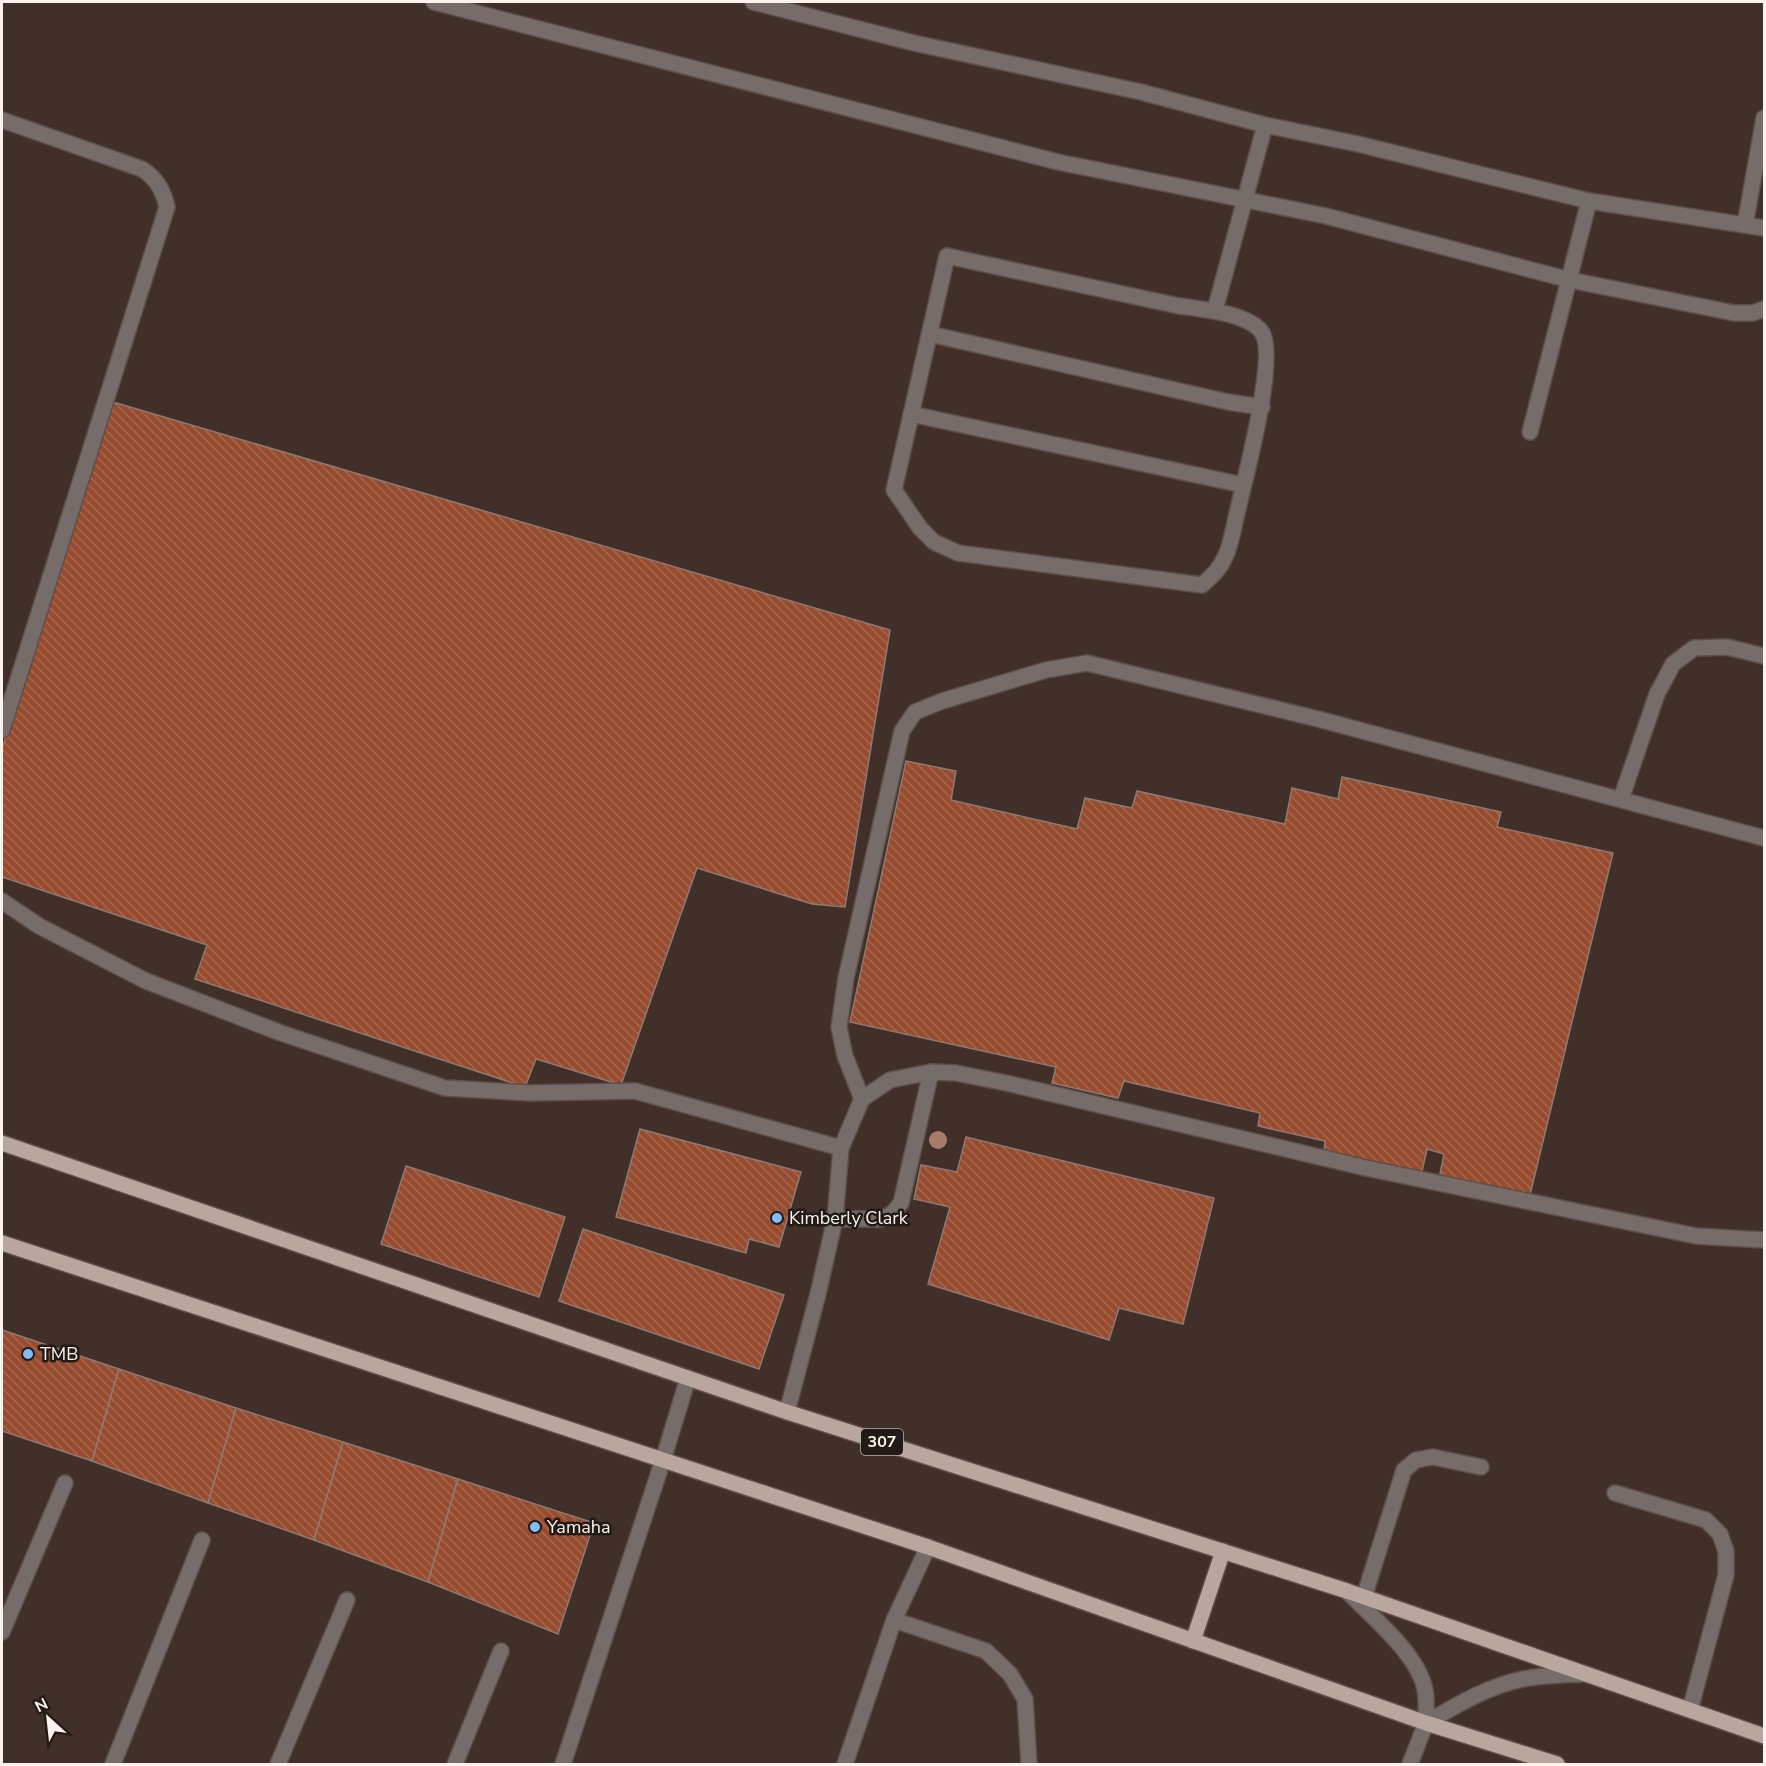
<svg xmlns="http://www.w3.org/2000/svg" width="1766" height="1766" viewBox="0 0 1766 1766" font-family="'Nunito Sans',sans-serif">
<defs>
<pattern id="building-back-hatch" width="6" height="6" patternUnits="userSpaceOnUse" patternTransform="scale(1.5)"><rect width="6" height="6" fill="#974c2f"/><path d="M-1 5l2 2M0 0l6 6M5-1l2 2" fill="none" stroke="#a6664d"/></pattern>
</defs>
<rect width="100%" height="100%" fill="#412f29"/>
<g fill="url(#building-back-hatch)" stroke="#8f7a73" stroke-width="1.5">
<path d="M 113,402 L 890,630 L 845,907 L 812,904 L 697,868 L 621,1085 L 536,1059 L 525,1087 L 195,979 L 207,945 L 2,877 L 2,749 Z"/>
<path d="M 906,761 L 956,771 L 951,800 L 1077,829 L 1085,798 L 1132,808 L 1137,791 L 1285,824 L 1292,788 L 1338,799 L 1342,777 L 1501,812 L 1497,827 L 1613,853 L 1529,1199 L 1439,1179 L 1444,1154 L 1427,1149 L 1421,1176 L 1324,1154 L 1325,1141 L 1258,1126 L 1260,1113 L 1124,1081 L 1118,1098 L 1052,1083 L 1056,1067 L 850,1022 Z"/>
<path d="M 640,1129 L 801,1172 L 779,1247 L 749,1239 L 746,1253 L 616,1217 Z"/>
<path d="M 966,1137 L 1214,1198 L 1183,1324 L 1119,1308 L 1109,1340 L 928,1284 L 950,1207 L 914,1199 L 921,1165 L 957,1172 Z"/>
<path d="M 406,1166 L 565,1217 L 539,1297 L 381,1244 Z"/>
<path d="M 583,1229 L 784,1295 L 759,1369 L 559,1301 Z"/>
<path d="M 2,1330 L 119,1369 L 92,1461 L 2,1431 Z"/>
<path d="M 119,1369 L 236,1408 L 208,1503 L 92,1461 Z"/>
<path d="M 236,1408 L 343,1442 L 314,1540 L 208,1503 Z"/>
<path d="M 343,1442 L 458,1479 L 428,1582 L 314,1540 Z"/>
<path d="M 458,1479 L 594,1523 L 558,1634 L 428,1582 Z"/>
</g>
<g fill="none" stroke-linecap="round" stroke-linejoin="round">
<g stroke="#5f4e48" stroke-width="18">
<g id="minor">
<path d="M 434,2 L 1058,162 L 1326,216 L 1570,280 L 1734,313 L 1753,313 L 1764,309"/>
<path d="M 753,2 L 914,43 L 1141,92 L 1265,125 L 1358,144 L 1589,201 L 1764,228"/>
<path d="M 2,120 L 142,169 C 157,179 163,190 167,207 L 2,730"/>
<path d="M 1745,225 L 1764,118"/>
<path d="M 947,256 L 1179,306 C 1201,309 1246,313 1261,331 C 1279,353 1245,478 1238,509 C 1234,524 1232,543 1225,557 C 1220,569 1212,576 1202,585 L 958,553 L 934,542 L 920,528 L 894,490 Z"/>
<path d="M 1215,310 L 1265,125"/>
<path d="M 930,334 L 1228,402 L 1262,407"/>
<path d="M 911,414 L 1243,485"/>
<path d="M 1530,432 L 1589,201"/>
<path d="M 1621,799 L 1657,694 L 1673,664 L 1694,648 L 1727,647 L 1764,656"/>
<path d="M 2,901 L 39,926 L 146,981 L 281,1033 L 445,1088 L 530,1093 L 635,1091 L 841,1148"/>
<path d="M 862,1099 L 845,1056 L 839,1027 L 846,978 L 902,731 L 915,712 L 942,701 L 1046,670 L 1087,663 L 1318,719 L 1764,838"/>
<path d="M 835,1219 L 881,1219 L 892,1214 L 901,1203 L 931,1072"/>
<path d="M 787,1412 L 818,1294 L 835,1219 L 841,1148 L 862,1099 L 890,1080 L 931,1072 L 956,1073 L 1011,1084 L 1366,1168 L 1696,1236 L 1764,1240"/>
<path d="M 1615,1493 L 1706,1520 L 1720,1534 L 1726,1551 L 1726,1575 L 1690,1710"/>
<path d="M 1347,1591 C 1371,1616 1419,1655 1425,1690 C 1427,1700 1426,1712 1426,1723 C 1457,1705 1488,1686 1523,1679 C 1543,1675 1564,1675 1584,1674"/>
<path d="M 1364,1597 L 1404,1470 L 1416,1460 L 1433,1457 L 1481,1467"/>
<path d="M 894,1620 L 986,1651 L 1010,1674 L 1025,1699 L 1029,1764"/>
<path d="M 2,1632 L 65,1483"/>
<path d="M 113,1764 L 202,1540"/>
<path d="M 278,1764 L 347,1600"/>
<path d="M 455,1764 L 501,1651"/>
<path d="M 563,1764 L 663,1460 L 688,1378"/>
<path d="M 845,1764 L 894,1620 L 928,1547"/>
<path d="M 1410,1764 L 1426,1723"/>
</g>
</g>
<g stroke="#5f4e48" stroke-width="18">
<g id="major">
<path d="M 2,1143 L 787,1412 L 1347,1591 L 1764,1736"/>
<path d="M 2,1243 L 928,1547 L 1426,1723 L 1557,1764"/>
<path d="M 1193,1641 L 1223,1551"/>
</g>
</g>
<use href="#minor" stroke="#766d6a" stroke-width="15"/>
<use href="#major" stroke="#b8a69f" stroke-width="15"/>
</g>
<circle fill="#a77b6a" cx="938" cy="1140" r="9"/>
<g fill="#83bcfb" stroke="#211a17" stroke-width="2">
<circle cx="777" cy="1218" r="6"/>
<circle cx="28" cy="1354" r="6"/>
<circle cx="535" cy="1527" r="6"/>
</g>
<g text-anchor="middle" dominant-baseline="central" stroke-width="5" stroke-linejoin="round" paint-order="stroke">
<rect fill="#211a17" stroke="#bbb1ad" stroke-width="1.5" x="861" y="1429" width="42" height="26" rx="4.5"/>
<g font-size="16" font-weight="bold" fill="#fdf2ed">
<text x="882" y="1442">307</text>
</g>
<g font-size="18" fill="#fdf2ed" stroke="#211a17" text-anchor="start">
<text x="789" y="1218">Kimberly Clark</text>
<text x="40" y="1354">TMB</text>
<text x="547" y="1527">Yamaha</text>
</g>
</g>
<rect width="1766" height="1766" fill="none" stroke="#fdf2ed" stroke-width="6"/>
<g transform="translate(48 1718) rotate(333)" stroke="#211a17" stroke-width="4.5" paint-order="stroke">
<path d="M0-4.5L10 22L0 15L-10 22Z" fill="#fdf2ed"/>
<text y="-9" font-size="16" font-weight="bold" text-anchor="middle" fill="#fdf2ed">N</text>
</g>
</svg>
